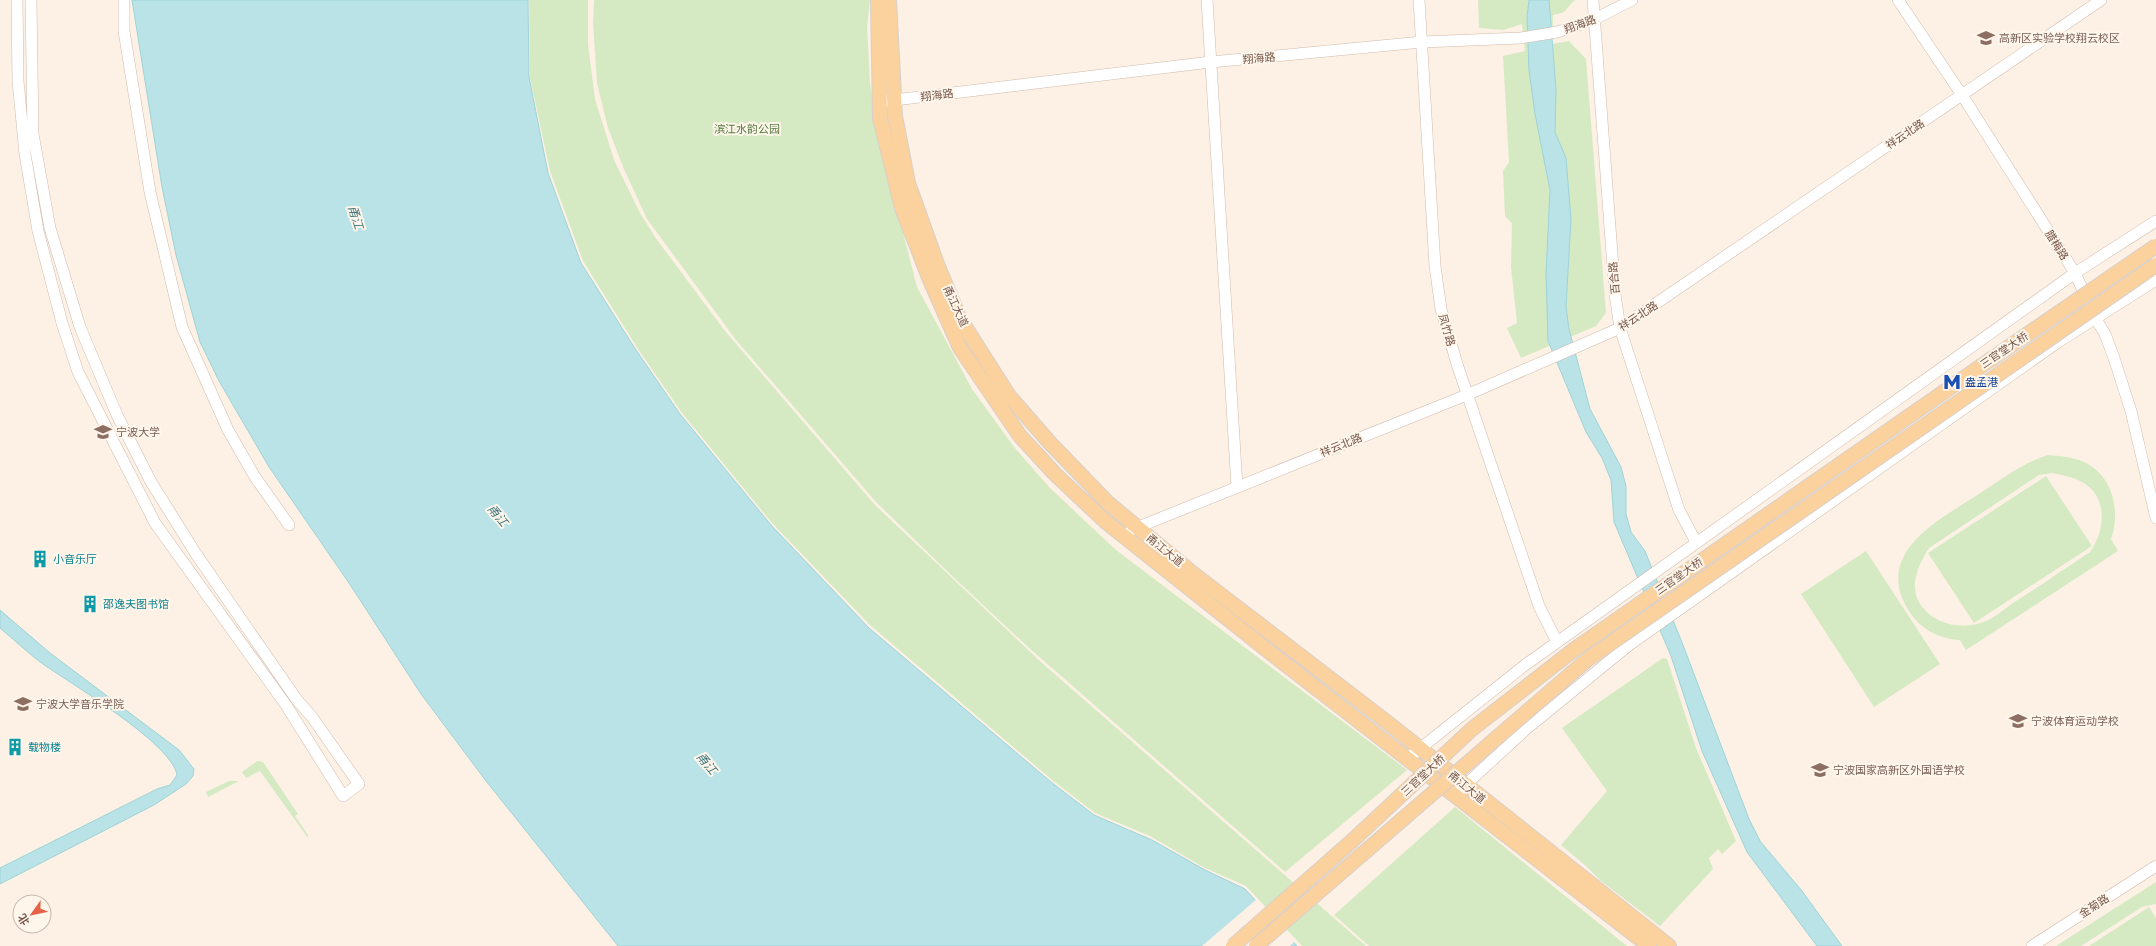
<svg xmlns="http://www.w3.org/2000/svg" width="2156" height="946" viewBox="0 0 2156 946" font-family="Ubuntu,'Noto Sans SC',sans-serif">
<rect width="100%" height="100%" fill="#fcf1e4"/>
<g fill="#d5eac3" fill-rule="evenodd">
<path d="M 529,0 L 588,0 L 588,44 L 595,99 L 614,160 L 640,213 L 655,237 L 725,331 L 875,505 L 1042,663 L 1366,946 L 1302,946 L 1246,886 L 1205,868 L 1150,836 L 1095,813 L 1051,779 L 870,625 L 772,523 L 682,413 L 638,349 L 583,261 L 550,171 L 530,78 Z"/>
<path d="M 594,0 L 870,0 L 867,26 L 870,83 L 877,130 L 917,287 L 972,389 L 1014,447 L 1050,488 L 1116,550 L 1407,770 L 1285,872 L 1028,647 L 949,573 L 876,502 L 736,340 L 647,219 L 623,167 L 608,128 L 597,83 L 593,23 Z"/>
<path d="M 1478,0 L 1575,0 C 1565,8 1569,13 1553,15 L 1552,44 L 1569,41 L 1586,59 L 1606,313 L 1596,326 L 1521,358 L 1507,328 L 1517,323 L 1511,267 L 1512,223 L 1505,216 L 1503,171 L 1509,162 L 1503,56 L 1525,51 L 1522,24 L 1503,30 L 1479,28 Z"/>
<path d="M 2048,455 C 2060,456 2073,457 2084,462 C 2113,475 2121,512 2111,539 L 2118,551 L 1966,650 L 1960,640 C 1939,639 1920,629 1909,611 C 1872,553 1939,520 1979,494 C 2001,480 2022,463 2048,455 ZM 2052,473 C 2062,475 2073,477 2082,482 C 2109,497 2105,531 2090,552 C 2066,568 2043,584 2019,599 C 2008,606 1997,616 1986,621 C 1963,631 1932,625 1919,602 C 1909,584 1919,564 1929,548 L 2039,475 Z"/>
<path d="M 2046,476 L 2092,546 L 1974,623 L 1928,553 Z"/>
<path d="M 1866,551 L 1940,664 L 1874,707 L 1801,594 Z"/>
<path d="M 1663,658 L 1667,659 L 1696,748 L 1736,841 L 1722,854 L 1718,849 L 1709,858 L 1713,869 L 1660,926 L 1601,881 L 1586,866 L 1561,845 L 1607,791 L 1562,728 Z"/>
<path d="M 257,761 L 263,762 L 298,814 L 295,816 L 308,835 L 308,838 L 260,771 L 246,778 L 242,772 Z"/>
<path d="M 229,781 L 239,781 L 208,797 L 206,792 Z"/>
<path d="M 1455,807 L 1627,946 L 1369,946 L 1334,915 Z"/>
<path d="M 2156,882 L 2156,904 L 2142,907 L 2081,946 L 2056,946 Z"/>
<path d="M 2149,907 L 2156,918 L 2156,946 L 2089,946 Z"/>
</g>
<g fill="#b9e3e6" stroke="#9fd3d8">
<path d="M 132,0 L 528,0 L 529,77 L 548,173 L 581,263 L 636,350 L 680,414 L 771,525 L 869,628 L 1051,782 L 1094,815 L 1152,840 L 1205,870 L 1245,889 L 1297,946 L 618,946 L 486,781 L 421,694 L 349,583 L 269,467 L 219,381 L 200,342 L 176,255 L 162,187 Z"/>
<path d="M 1529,0 L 1549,0 L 1556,89 L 1555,132 L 1566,158 L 1571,219 L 1566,307 L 1569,329 L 1590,409 L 1621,467 L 1626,486 L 1626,514 L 1631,532 L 1645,551 L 1683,645 L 1749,819 L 1760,841 L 1802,891 L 1842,946 L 1817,946 L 1747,852 L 1702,751 L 1671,656 L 1614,522 L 1611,480 L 1602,458 L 1586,432 L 1548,341 L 1546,273 L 1550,190 L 1535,114 L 1529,71 L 1527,16 Z"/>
<path d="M 0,610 L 50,653 L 179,750 L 194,769 L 193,776 L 186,784 L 154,805 L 0,884 L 0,868 L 157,789 L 170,785 L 177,775 C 172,743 68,682 40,662 C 26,651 13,639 0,628 Z"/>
</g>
<path fill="#fcf1e4" d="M 1257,899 L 1295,941 L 1290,946 L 1202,946 Z"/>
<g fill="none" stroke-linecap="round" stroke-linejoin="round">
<g stroke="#d0baae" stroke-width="12">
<g id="minor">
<path d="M 17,0 L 18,81 L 25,154 L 38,231 L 62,323 L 78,372 L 155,523 L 286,705 L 343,796 L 359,784 L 312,717 L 297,700 L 196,554 L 151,482 L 117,415 L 80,327 L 50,228 L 33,134 L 31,0"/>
<path d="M 124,0 L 124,31 L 150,192 L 182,327 L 228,430 L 255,477 L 289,525"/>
<path d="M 1207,0 L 1237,487"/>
<path d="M 1419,0 L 1435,266 L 1441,309 L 1457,364 L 1539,606 L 1557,642"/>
<path d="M 1593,0 L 1615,294 L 1620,328 L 1679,510 L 1696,542"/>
<path d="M 1898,0 L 1962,95 L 2075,273 L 2096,319 L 2105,334 L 2114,358 L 2131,411 L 2156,518"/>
<path d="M 886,101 L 1211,62 L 1422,42 L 1521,38 L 1557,32 L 1593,20 L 1632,0"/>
<path d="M 1131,530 L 1469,394 L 1620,328 L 2101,0"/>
<path d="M 1407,759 L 1525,665 L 2075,273 L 2156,221"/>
<path d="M 1460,790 L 1525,730 L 1629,645 L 2058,342 L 2156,280"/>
<path d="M 2032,946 L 2156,866"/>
</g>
</g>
<g stroke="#d8d0cc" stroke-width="16">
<g id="major">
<path d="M 878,0 L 880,118 L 902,208 L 930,280 L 960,348 L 1020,436 L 1055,474 L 1106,522 L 1267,650 L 1649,946"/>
<path d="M 889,0 L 895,116 L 908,183 L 937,264 L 960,319 L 1009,396 L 1050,443 L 1108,503 L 1191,572 L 1388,723 L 1669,946"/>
</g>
</g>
<use href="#minor" stroke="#fff" stroke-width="11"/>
<use href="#major" stroke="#fbd19d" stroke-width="14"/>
<g stroke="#d8d0cc" stroke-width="16" stroke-linecap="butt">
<g id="major-bridge">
<path d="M 1233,946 L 1352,841 L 1472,729 L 1575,649 L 1974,371 L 2156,246"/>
<path d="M 1256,946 L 1588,659 L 2156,265"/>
</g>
</g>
<use href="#major-bridge" stroke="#fbd19d" stroke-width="14"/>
</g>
<defs>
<g id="school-bare" transform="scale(1.38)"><path d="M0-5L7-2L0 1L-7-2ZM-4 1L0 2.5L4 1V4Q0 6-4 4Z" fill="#8d6e63" stroke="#fff6eb" stroke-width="2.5" paint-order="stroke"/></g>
<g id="metro-bare" transform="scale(1.38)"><path d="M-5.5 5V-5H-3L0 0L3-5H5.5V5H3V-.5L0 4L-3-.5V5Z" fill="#1a4fb4" stroke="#fff6eb" stroke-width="2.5" paint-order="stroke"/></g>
<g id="university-bare" transform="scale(1.38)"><path d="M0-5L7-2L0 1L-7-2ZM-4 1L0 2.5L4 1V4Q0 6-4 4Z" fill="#8d6e63" stroke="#fff6eb" stroke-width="2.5" paint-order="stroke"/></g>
<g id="building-bare" transform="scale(1.38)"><path d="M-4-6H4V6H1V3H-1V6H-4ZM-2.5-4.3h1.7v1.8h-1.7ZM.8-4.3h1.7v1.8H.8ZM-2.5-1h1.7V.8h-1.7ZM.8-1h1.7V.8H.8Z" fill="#0f9aa8" stroke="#fff6eb" stroke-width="2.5" paint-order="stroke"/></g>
</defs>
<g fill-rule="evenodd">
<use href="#school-bare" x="1986" y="38"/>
<use href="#metro-bare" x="1952" y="382"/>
<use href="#university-bare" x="103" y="432"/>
<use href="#building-bare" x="40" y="559"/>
<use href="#building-bare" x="90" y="604"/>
<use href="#university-bare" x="23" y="704"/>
<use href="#school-bare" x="2018" y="721"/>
<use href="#building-bare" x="15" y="747"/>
<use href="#school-bare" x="1820" y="770"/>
</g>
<g text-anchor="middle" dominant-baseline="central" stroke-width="4" stroke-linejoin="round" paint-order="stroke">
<g font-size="11" fill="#75564a" stroke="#fff6eb">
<text transform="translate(1580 24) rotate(-20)">翔海路</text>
<text transform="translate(1259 58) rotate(-5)">翔海路</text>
<text transform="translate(937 95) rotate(-7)">翔海路</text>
<text transform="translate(1905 134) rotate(-34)">祥云北路</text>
<text transform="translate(2057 245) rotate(58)">腊梅路</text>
<text transform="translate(1614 278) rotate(-95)">百合路</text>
<text transform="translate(956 306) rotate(65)">甬江大道</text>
<text transform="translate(1638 316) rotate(-33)">祥云北路</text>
<text transform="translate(1447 330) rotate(74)">凤竹路</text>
<text transform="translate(2004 350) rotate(-34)">三官堂大桥</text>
<text transform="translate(1341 445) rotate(-22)">祥云北路</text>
<text transform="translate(1165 550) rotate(39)">甬江大道</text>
<text transform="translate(1679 576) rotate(-35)">三官堂大桥</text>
<text transform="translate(1423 775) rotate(-43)">三官堂大桥</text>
<text transform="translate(1467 787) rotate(39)">甬江大道</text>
<text transform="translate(2094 906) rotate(-33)">金菊路</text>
</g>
<g font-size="11" fill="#785e54" stroke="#fff6eb" text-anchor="start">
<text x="1999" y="38">高新区实验学校翔云校区</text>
<text x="116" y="432">宁波大学</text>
<text x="36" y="704">宁波大学音乐学院</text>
<text x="2031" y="721">宁波体育运动学校</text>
<text x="1833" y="770">宁波国家高新区外国语学校</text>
</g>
<g font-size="11" fill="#567b42" stroke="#fff6eb">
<text x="747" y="129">滨江水韵公园</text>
</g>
<g font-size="11" fill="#164399" stroke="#fff6eb" text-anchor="start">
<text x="1965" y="382">盎孟港</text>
</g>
<g font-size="11" fill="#0d838f" stroke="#fff6eb" text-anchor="start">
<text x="53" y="559">小音乐厅</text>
<text x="103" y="604">邵逸夫图书馆</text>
<text x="28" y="747">载物楼</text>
</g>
<g font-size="12" font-style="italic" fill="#3d757b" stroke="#fff6eb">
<text transform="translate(356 217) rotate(72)">甬江</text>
<text transform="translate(498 515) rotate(50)">甬江</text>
<text transform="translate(707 763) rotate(50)">甬江</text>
</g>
</g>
<g transform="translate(32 914) rotate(237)"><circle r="19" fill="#fff6eb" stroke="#c8b6ab"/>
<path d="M0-3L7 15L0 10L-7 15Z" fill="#e66149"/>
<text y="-6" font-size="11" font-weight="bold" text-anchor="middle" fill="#75564a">北</text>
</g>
</svg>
